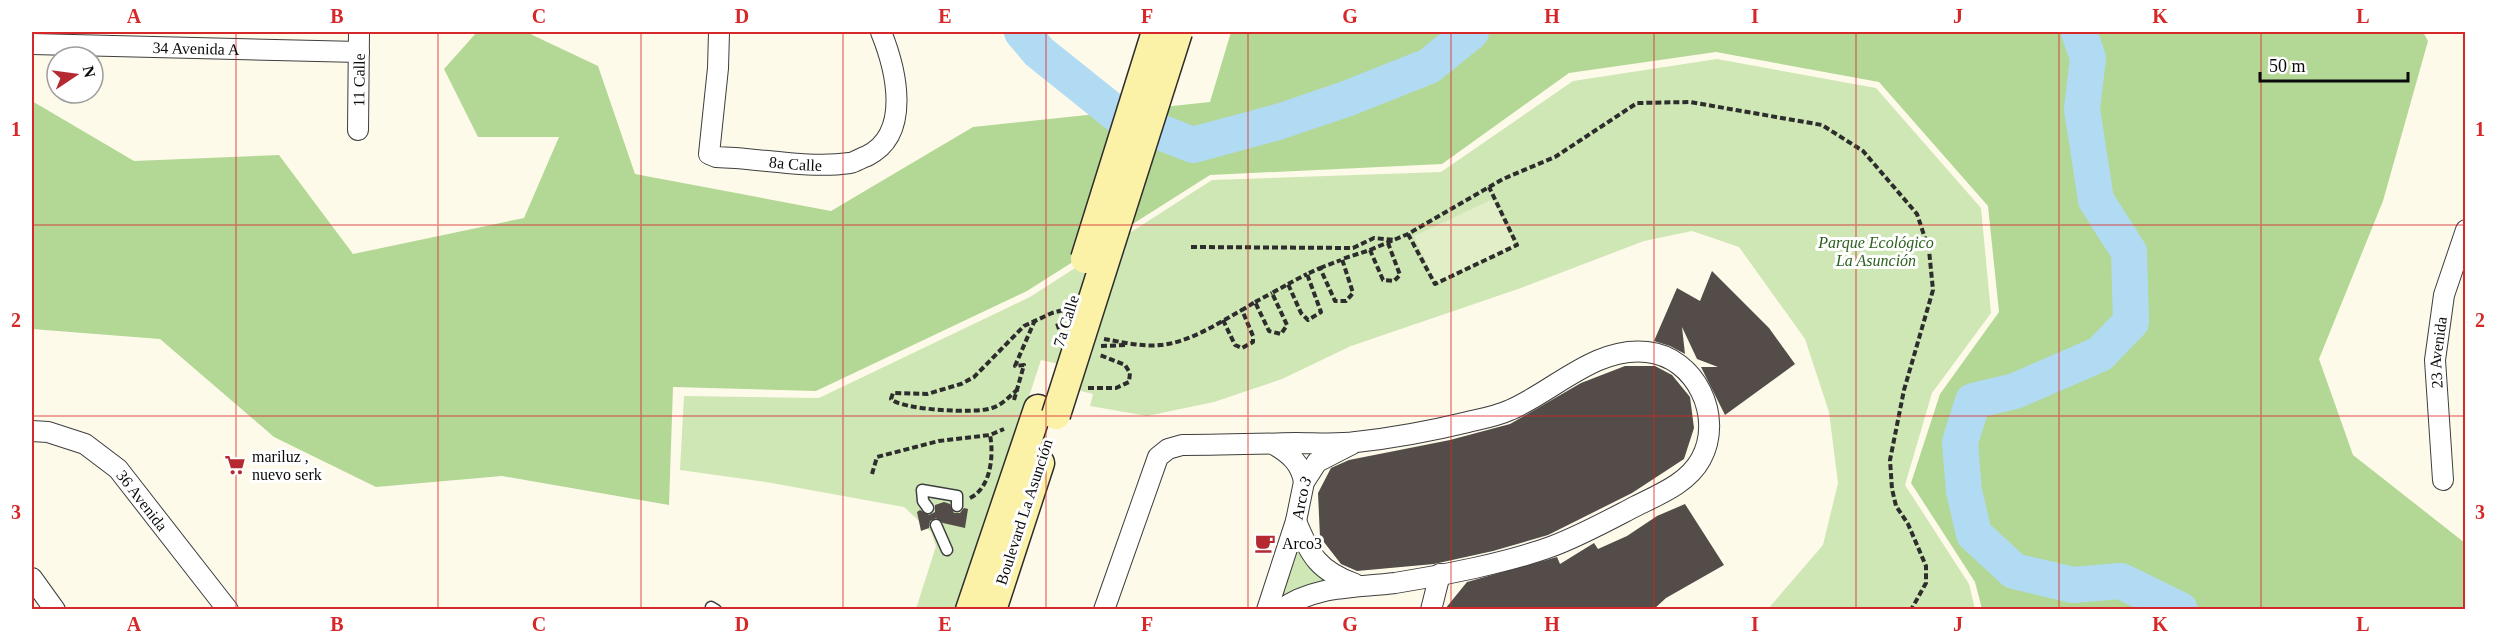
<svg xmlns="http://www.w3.org/2000/svg" width="2497" height="641" viewBox="0 0 2497 641" font-family="Georgia,serif">
<rect width="100%" height="100%" fill="#fefaea"/>
<g fill="#cfe6b5">
<path d="M 1717,59 L 1876,88 L 1981,208 L 1991,313 L 1932,393 L 1905,485 L 1969,584 L 1975,609 L 1768,609 L 1823,545 L 1838,483 L 1829,412 L 1805,339 L 1739,247 L 1692,231 L 1644,241 L 1521,288 L 1351,346 L 1282,379 L 1214,402 L 1147,416 L 1090,406 L 1093,394 L 1073,389 L 1077,368 L 1041,360 L 959,609 L 916,609 L 936,546 L 931,532 L 904,507 L 766,482 L 680,470 L 684,396 L 819,398 L 1030,297 L 1212,180 L 1441,172 L 1573,81 Z"/>
<path d="M 1297,533 L 1340,583 L 1277,609 Z"/>
</g>
<path fill="#b3d795" d="M 477,32 L 526,32 L 598,66 L 635,174 L 831,211 L 973,127 L 1210,102 L 1231,32 L 2423,32 L 2428,41 L 2383,201 L 2319,359 L 2353,455 L 2465,543 L 2465,609 L 1982,609 L 1975,582 L 1911,483 L 1940,394 L 1999,312 L 1988,206 L 1879,82 L 1716,52 L 1569,73 L 1442,164 L 1210,175 L 1027,291 L 816,391 L 673,387 L 669,505 L 502,476 L 376,487 L 274,437 L 160,339 L 32,329 L 32,101 L 134,161 L 279,155 L 353,254 L 524,218 L 559,137 L 478,137 L 444,69 Z"/>
<path fill="#e1eec7" d="M 1493,199 L 1515,246 L 1436,283 L 1414,236 Z"/>
<g fill="none" stroke-linecap="round" stroke-linejoin="round">
<g stroke="#b1dbf3" stroke-width="36">
<path d="M 1022,32 L 1039,52 L 1119,116 L 1193,145 L 1278,122 L 1346,99 L 1429,66 L 1471,32"/>
<path d="M 2079,32 L 2088,58 L 2082,109 L 2096,200 L 2129,252 L 2131,322 L 2100,354 L 2015,391 L 1973,401 L 1960,442 L 1964,491 L 1974,534 L 2014,571 L 2073,585 L 2121,581 L 2180,610"/>
</g>
</g>
<g fill="#534c48">
<path d="M 1712,271 L 1769,328 L 1795,364 L 1725,415 L 1701,367 L 1718,367 L 1697,359 L 1682,327 L 1685,354 L 1670,346 L 1654,341 L 1677,288 L 1700,301 Z"/>
<path d="M 1625,366 L 1655,366 L 1672,375 L 1690,397 L 1694,428 L 1684,459 L 1632,493 L 1548,535 L 1493,551 L 1434,564 L 1357,571 L 1341,564 L 1320,537 L 1318,493 L 1331,468 L 1349,460 L 1450,440 L 1510,424 L 1581,383 Z"/>
<path d="M 944,502 L 950,504 L 954,513 L 960,513 L 964,508 L 968,509 L 965,528 L 943,523 L 936,518 L 930,521 L 929,528 L 921,531 L 917,512 L 920,510 L 929,515 L 935,512 L 935,505 Z"/>
<path d="M 1685,504 L 1724,565 L 1666,598 L 1654,609 L 1445,609 L 1467,582 L 1557,557 L 1560,564 L 1594,543 L 1598,549 L 1627,536 L 1657,516 Z"/>
</g>
<g fill="none" stroke-linecap="round" stroke-linejoin="round">
<g stroke="#3e3e3e" stroke-width="13">
<g id="service">
<path d="M 928,508 L 923,501 L 922,490 L 957,496 L 957,506"/>
<path d="M 936,525 L 947,550"/>
<path d="M 711,607 L 716,610"/>
</g>
</g>
<g stroke="#3e3e3e" stroke-width="22">
<g id="minor">
<path id="s1" d="M 719,32 L 718,68 L 709,154 L 716,157 C 759,158 807,169 850,163 C 855,162 861,158 867,156 C 912,134 896,69 881,32"/>
<path id="s2" d="M 32,44 L 359,52"/>
<path id="s3" d="M 358,130 L 359,32"/>
<path id="s4" d="M 32,431 L 48,432 L 85,444 L 118,469 L 228,610"/>
<path d="M 1273,444 C 1289,453 1301,463 1304,482"/>
<path id="s5" d="M 2443,480 L 2435,360 L 2444,295 L 2466,230"/>
<path d="M 1296,521 C 1310,556 1319,571 1355,584"/>
<path d="M 32,578 L 55,610"/>
<path d="M 1104,610 L 1158,457 L 1168,449 L 1182,445 C 1220,445 1258,444 1296,443 C 1315,443 1336,445 1356,442 C 1393,438 1431,431 1468,422 C 1481,419 1497,416 1510,410 C 1554,391 1596,346 1647,352 C 1696,357 1724,417 1701,459 C 1688,483 1660,494 1636,506 C 1609,520 1582,535 1553,546 C 1510,562 1441,576 1395,583 C 1355,588 1314,585 1280,610"/>
<path id="s6" d="M 1267,610 L 1296,521 L 1304,482 L 1317,462 L 1352,444"/>
<path d="M 1431,610 L 1440,574"/>
</g>
</g>
<g stroke="#2d2d2d" stroke-width="31">
<g id="secondary">
<path d="M 970,610 L 1038,409"/>
<path d="M 992,610 L 1040,463"/>
</g>
</g>
<g stroke="#2d2d2d" stroke-width="4" stroke-dasharray="6 3" stroke-linecap="butt">
<path d="M 1408,234 L 1435,284 L 1517,245 L 1489,187"/>
<path d="M 1191,247 L 1353,248 L 1374,238 L 1394,240"/>
<path d="M 1370,250 L 1408,234 L 1503,179 L 1555,157 L 1637,103 L 1690,102 L 1822,125 L 1863,151 L 1917,214 L 1929,250 L 1933,290 L 1904,390 L 1890,460 L 1892,489 L 1896,506 L 1908,524 L 1926,566 L 1926,583 L 1911,610"/>
<path d="M 1320,268 L 1341,260"/>
<path d="M 1288,284 L 1307,274"/>
<path d="M 1255,302 L 1272,293"/>
<path d="M 1223,320 L 1235,345 L 1242,348 L 1253,342 L 1253,336 L 1242,310 L 1255,302 L 1269,331 L 1281,334 L 1287,325 L 1272,293 L 1288,284 L 1301,313 L 1308,320 L 1321,312 L 1307,274 L 1320,268 L 1335,301 L 1346,301 L 1353,293 L 1342,259 L 1370,250 L 1383,280 L 1394,281 L 1400,275 L 1388,243"/>
<path d="M 1059,329 L 1057,323 L 1064,318"/>
<path d="M 1104,339 C 1122,342 1142,347 1160,345 C 1188,343 1217,324 1242,310"/>
<path d="M 1101,346 L 1126,345"/>
<path d="M 1088,388 L 1116,388 L 1129,382 L 1130,373 L 1125,365 L 1100,355"/>
<path d="M 1018,389 C 1010,396 1002,405 992,408 C 976,414 902,410 891,399 L 893,393 L 927,394 L 961,384 L 974,377 L 1024,326 L 1052,313 L 1067,309"/>
<path d="M 1014,400 L 1024,365 L 1015,366 L 1035,320"/>
<path d="M 872,474 L 877,457 L 939,441 L 990,435 L 1004,429"/>
<path d="M 970,498 C 991,488 994,455 990,435"/>
</g>
<use href="#service" stroke="#fff" stroke-width="10"/>
<use href="#minor" stroke="#fff" stroke-width="20"/>
<use href="#secondary" stroke="#fcf2a7" stroke-width="28"/>
<g stroke="#2d2d2d" stroke-width="31" stroke-linecap="butt">
<g id="secondary-bridge">
<path d="M 1085,259 L 1156,32"/>
<path d="M 1056,415 L 1178,32"/>
</g>
</g>
<use href="#secondary-bridge" stroke="#fcf2a7" stroke-width="28"/>
</g>
<path fill="none" stroke="#d62828" stroke-width="1.5" stroke-opacity="0.55" d="M 236,32 L 236,610M 438,32 L 438,610M 641,32 L 641,610M 843,32 L 843,610M 1046,32 L 1046,610M 1248,32 L 1248,610M 1451,32 L 1451,610M 1654,32 L 1654,610M 1856,32 L 1856,610M 2059,32 L 2059,610M 2261,32 L 2261,610M 32,225 L 2466,225M 32,416 L 2466,416"/>
<defs>
<g id="supermarket-bare" transform="scale(1.62)"><path d="M-6-5.5h2.5l.6 2H6L4.5 2H-2.5L-4.4-4H-6ZM-1.5 3.2a1.3 1.3 0 1 0 .1 0ZM3 3.2a1.3 1.3 0 1 0 .1 0Z" fill="#b52931" stroke="#fff" stroke-width="2.5" paint-order="stroke"/></g>
<g id="cafe-bare" transform="scale(1.62)"><path d="M-5.5-4.5H6V0H3Q3 3.5 0 3.5H-2.5Q-5.5 3.5-5.5 0ZM3-3.2v2h1.7v-2ZM-6 4.5H4V6H-6Z" fill="#b52931" stroke="#fff" stroke-width="2.5" paint-order="stroke"/></g>
</defs>
<g fill-rule="evenodd">
<use href="#supermarket-bare" x="235" y="465"/>
<use href="#cafe-bare" x="1265" y="543"/>
</g>
<g text-anchor="middle" dominant-baseline="central" stroke-width="6" stroke-linejoin="round" paint-order="stroke">
<g font-size="16" fill="#0b0b0b" stroke="#fff">
<text stroke="none"><textPath href="#s2" startOffset="164">34 Avenida A</textPath></text>
<text stroke="none"><textPath href="#s3" startOffset="50">11 Calle</textPath></text>
<text stroke="none"><textPath href="#s1" startOffset="210">8a Calle</textPath></text>
<text transform="translate(1066 321) rotate(-73)">7a Calle</text>
<text stroke="none"><textPath href="#s5" startOffset="128">23 Avenida</textPath></text>
<text stroke="none"><textPath href="#s6" startOffset="117">Arco 3</textPath></text>
<text stroke="none"><textPath href="#s4" startOffset="136">36 Avenida</textPath></text>
<text transform="translate(1024 512) rotate(-72)">Boulevard La Asunción</text>
</g>
<g font-size="16" font-style="italic" fill="#2c5f1f" stroke="#fff">
<text x="1876" y="242">Parque Ecológico<tspan x="1876" dy="18">La Asunción</tspan></text>
</g>
<g font-size="16" fill="#0b0b0b" stroke="#fff" text-anchor="start">
<text x="252" y="456">mariluz ,<tspan x="252" dy="18">nuevo serk</tspan></text>
<text x="1282" y="543">Arco3</text>
</g>
</g>
<rect width="2497" height="641" fill="none" stroke="#ffffff" stroke-width="66"/>
<g transform="translate(75 75) rotate(77)"><circle r="28" fill="#ffffff" stroke="#9d9d9d" stroke-width="1.5"/>
<path d="M0-4.5L10 22L0 15L-10 22Z" fill="#b52931"/>
<text y="-9" font-size="16" font-weight="bold" text-anchor="middle" fill="#0b0b0b">N</text>
</g>
<path d="M2260 72v9h148v-9" fill="none" stroke="#0b0b0b" stroke-width="3"/>
<text x="2269" y="72" font-size="18" fill="#0b0b0b" stroke="#ffffff" stroke-width="4.5" paint-order="stroke">50 m</text>
<rect x="33" y="33" width="2431" height="575" fill="none" stroke="#d62828" stroke-width="2"/>
<g font-size="20" text-anchor="middle" font-weight="bold" fill="#d62828">
<text x="134" y="23">A</text>
<text x="337" y="23">B</text>
<text x="539" y="23">C</text>
<text x="742" y="23">D</text>
<text x="945" y="23">E</text>
<text x="1147" y="23">F</text>
<text x="1350" y="23">G</text>
<text x="1552" y="23">H</text>
<text x="1755" y="23">I</text>
<text x="1958" y="23">J</text>
<text x="2160" y="23">K</text>
<text x="2363" y="23">L</text>
<text x="16" y="136">1</text>
<text x="2480" y="136">1</text>
<text x="16" y="327">2</text>
<text x="2480" y="327">2</text>
<text x="16" y="519">3</text>
<text x="2480" y="519">3</text>
<text x="134" y="631">A</text>
<text x="337" y="631">B</text>
<text x="539" y="631">C</text>
<text x="742" y="631">D</text>
<text x="945" y="631">E</text>
<text x="1147" y="631">F</text>
<text x="1350" y="631">G</text>
<text x="1552" y="631">H</text>
<text x="1755" y="631">I</text>
<text x="1958" y="631">J</text>
<text x="2160" y="631">K</text>
<text x="2363" y="631">L</text>
</g>
</svg>
